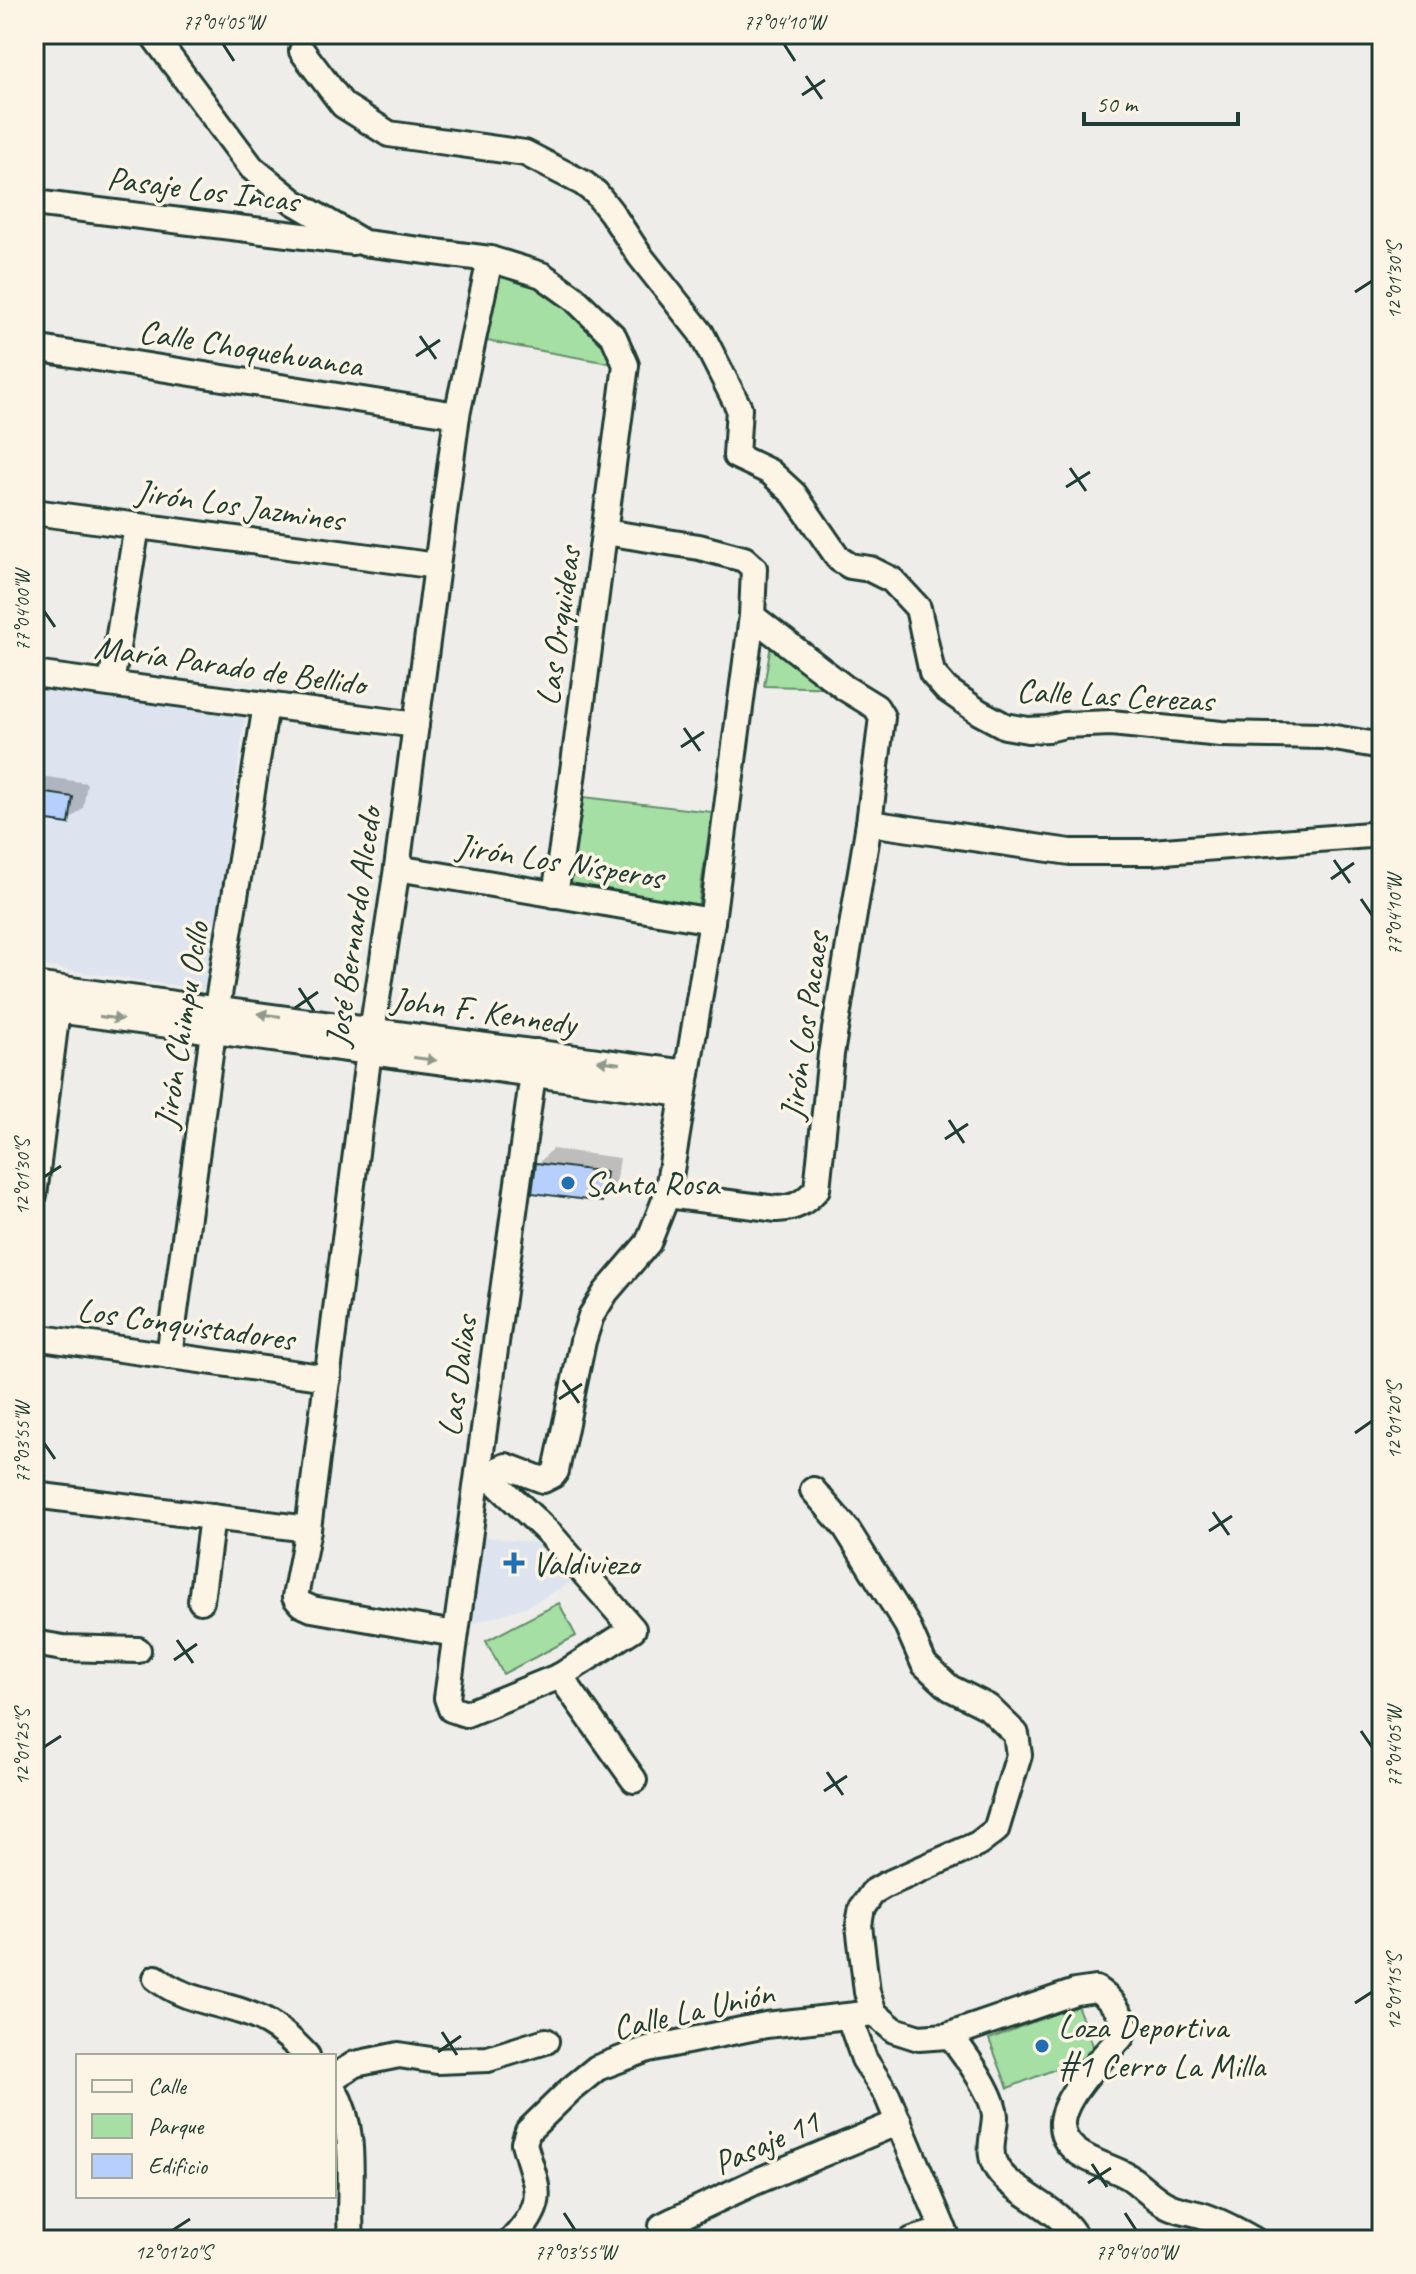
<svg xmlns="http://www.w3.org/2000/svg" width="1416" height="2274" viewBox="0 0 1416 2274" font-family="Caveat,sans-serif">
<rect width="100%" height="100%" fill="#eeedea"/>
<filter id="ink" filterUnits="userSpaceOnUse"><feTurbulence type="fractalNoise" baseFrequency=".0125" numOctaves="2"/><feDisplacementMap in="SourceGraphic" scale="16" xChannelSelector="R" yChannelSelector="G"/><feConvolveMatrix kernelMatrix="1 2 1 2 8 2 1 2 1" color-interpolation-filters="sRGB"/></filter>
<g filter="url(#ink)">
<g fill="#dde4f0">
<path d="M 34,686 L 245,716 L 207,990 L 34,965 Z"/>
<path d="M 479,1536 L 537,1543 L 570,1583 L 528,1606 L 468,1625 Z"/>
</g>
<g fill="#a5dfa4" stroke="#628e6c" stroke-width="2">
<path d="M 499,267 L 558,293 L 620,365 L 487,341 Z"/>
<path d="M 773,633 L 845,688 L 764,686 Z"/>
<path d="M 575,796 L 712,812 L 697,914 L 563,894 Z"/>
<path d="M 559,1603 L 576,1636 L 503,1674 L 486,1641 Z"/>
<path d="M 1077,2005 L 1096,2053 L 1008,2088 L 989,2039 Z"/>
</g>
<g fill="#0003">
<path d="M 34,775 L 87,783 L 83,808 L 68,822 L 34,817 Z"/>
<path d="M 552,1149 L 620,1158 L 616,1185 L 602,1200 L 538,1164 Z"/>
</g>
<g fill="#b6cffd" stroke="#1f3d34" stroke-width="2">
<path d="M 34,791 L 73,797 L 69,824 L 34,819 Z"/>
<path d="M 536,1163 L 606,1172 L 602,1202 L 532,1193 Z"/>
</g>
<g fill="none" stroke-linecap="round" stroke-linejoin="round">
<g stroke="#1f3d34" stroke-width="30">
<g id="minor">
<path d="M 152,34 L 252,168 L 294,202 L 364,243 L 490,259 L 542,275 L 574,298 L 614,337 L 626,365 L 570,794 L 555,895"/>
<path d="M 302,51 L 343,105 L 389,134 L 525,153 L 583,183 L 596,193 L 611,212 L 640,256 L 701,333 L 739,408 L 736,456 L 770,472 L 794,494 L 839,559 L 850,566 L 870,569 L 892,580 L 918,608 L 932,673 L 946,689 L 979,712 L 1005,726 L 1028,730 L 1048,729 L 1064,725 L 1111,723 L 1221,734 L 1323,736 L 1382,746"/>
<path d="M 34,203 L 353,242"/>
<path d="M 34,348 L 457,415"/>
<path d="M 34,512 L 437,566"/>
<path d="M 34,674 L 416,725"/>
<path d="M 111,684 L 137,526"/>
<path d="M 869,823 L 1070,852 L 1152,852 L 1382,834"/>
<path d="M 397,868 L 712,921"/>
<path d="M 34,985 L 687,1073"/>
<path d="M 34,1007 L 683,1094"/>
<path d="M 34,1195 L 57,1010"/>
<path d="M 667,1195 L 777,1209 C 796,1208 804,1203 817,1189 L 831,1054 L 869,823 L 882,717 L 876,707 L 845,688 L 752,616"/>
<path d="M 34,1337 L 328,1378"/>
<path d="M 169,1356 L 213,1032 L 266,705"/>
<path d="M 481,1479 L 494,1481 L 551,1535 L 633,1629 L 560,1676 L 466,1714 L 451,1709 L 447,1698 L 536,1052"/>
<path d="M 494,1481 L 499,1469 L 506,1466 L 543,1480 L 553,1475 L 556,1471 L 583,1341 L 591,1316 L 606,1292 L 648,1243 L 667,1195 L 712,921 L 752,616 L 754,568 L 744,559 L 699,547 L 605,532"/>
<path d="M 813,1490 L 846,1528 L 907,1625 L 924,1664 L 950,1688 L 988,1707 L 1016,1734 L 1019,1755 L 996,1830 L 978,1844 L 885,1885 L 873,1892 L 862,1908 L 859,1925 L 867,1992 L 874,2013 L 894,2030 L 919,2038 L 947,2036 L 1075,1992 L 1096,1989 C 1111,1999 1118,2009 1126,2026 L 1121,2037 C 1103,2057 1064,2095 1062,2122 C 1060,2157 1106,2163 1129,2177 C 1143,2186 1153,2199 1169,2206 C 1180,2211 1192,2212 1204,2216 C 1222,2222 1238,2231 1254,2240"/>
<path d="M 34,1495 L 308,1529"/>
<path d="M 201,1601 L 212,1517"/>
<path d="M 455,1634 L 312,1609 L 301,1604 L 295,1597 L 308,1529 L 369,1051 L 397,868 L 457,415 L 490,259"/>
<path d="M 34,1643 L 63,1648 L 138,1650"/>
<path d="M 560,1676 L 634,1780"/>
<path d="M 156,1978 C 189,2005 232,2002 268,2023 C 282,2031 296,2044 307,2056"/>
<path d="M 849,2017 L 864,2059 L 887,2095 L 948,2240"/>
<path d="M 950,2035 C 964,2053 994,2094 995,2116 C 995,2132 987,2149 995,2165 C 1009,2193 1060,2205 1077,2240"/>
<path d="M 334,2077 L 355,2064 L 399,2055 L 437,2061 L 488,2059 L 546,2041"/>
<path d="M 334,2090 C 360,2134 347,2192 351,2240"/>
<path d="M 512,2240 C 550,2200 536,2188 524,2143 L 528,2131 L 570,2090 L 597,2068 L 648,2049 L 766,2025 L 874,2013"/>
<path d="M 666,2240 L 662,2226 L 674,2220 L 755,2182 L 899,2122"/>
<path d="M 912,2240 L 944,2230"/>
</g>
</g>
<use href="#minor" stroke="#fcf5e5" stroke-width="24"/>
</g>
<defs><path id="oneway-solid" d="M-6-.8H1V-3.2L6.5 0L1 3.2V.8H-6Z" transform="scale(2)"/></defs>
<g fill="#8e998c">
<use href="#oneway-solid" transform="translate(269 1015) rotate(-172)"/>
<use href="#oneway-solid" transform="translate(111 1018) rotate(8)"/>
<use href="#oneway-solid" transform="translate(425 1059) rotate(8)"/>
<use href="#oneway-solid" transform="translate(609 1062) rotate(-172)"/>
</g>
</g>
<path fill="none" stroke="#1f3d34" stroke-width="3" d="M 223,44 L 234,61M 784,44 L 795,61M 806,76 L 822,99M 802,95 L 825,80M 1355,292 L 1372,281M 420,336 L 436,359M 416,356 L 440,340M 1070,468 L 1086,491M 1066,487 L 1090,472M 44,611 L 55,627M 684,728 L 700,751M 681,747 L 704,732M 1334,860 L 1350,883M 1331,879 L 1354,863M 1361,899 L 1372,915M 299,988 L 314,1011M 295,1008 L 318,992M 949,1120 L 964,1143M 945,1139 L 968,1124M 44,1177 L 61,1166M 563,1380 L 579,1403M 559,1399 L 582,1384M 1355,1433 L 1372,1421M 44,1443 L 55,1459M 1213,1512 L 1229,1535M 1209,1531 L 1232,1516M 177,1640 L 193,1663M 174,1660 L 197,1644M 1361,1731 L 1372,1747M 44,1747 L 61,1736M 827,1772 L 843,1795M 824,1791 L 847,1776M 1355,2003 L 1372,1992M 442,2032 L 457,2055M 438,2052 L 461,2036M 1092,2164 L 1107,2187M 1088,2183 L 1111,2168M 564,2213 L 575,2230M 1125,2213 L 1136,2230M 173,2230 L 190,2219"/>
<g fill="#1f6fb2" stroke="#fcf5e5" stroke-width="3">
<circle cx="568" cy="1183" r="8"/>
<path d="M510 1551h8v8h8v8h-8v8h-8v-8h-8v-8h8z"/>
<circle cx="1042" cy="2046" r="8"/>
</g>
<g text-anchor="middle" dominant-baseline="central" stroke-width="7" stroke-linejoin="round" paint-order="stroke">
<g font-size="34" fill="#1f3d34" stroke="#fcf5e5">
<text transform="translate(203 189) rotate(7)">Pasaje Los Incas</text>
<text transform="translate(251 348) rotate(9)">Calle Choquehuanca</text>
<text transform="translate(240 505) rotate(8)">Jirón Los Jazmines</text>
<text transform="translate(558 626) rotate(-82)">Las Orquideas</text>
<text transform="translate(230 665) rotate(8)">María Parado de Bellido</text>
<text transform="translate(1115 695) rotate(3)">Calle Las Cerezas</text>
<text transform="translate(560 861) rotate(9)">Jirón Los Nísperos</text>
<text transform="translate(353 927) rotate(-82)">José Bernardo Alcedo</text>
<text transform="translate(484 1011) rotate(8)">John F. Kennedy</text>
<text transform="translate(181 1025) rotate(-81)">Jirón Chimpu Ocllo</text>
<text transform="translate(804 1026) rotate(-82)">Jirón Los Pacaes</text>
<text transform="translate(186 1324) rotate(8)">Los Conquistadores</text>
<text transform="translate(457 1376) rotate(-82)">Las Dalias</text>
<text transform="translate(693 2010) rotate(-13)">Calle La Unión</text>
<text transform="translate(766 2142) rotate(-24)">Pasaje 11</text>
</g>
<g font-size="34" fill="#1f3d34" stroke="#fcf5e5" text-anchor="start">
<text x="584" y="1183">Santa Rosa</text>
<text x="532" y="1563">Valdiviezo</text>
<text x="1058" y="2026">Loza Deportiva<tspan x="1058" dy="39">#1 Cerro La Milla</tspan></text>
</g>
</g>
<rect width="1416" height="2274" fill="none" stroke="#fcf5e5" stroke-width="88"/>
<rect x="76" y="2054" width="260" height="144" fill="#fcf5e5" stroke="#a4ab9e" stroke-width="2"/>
<rect x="92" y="2080" width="40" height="12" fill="#fcf5e5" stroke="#a4ab9e" stroke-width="2"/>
<text x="148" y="2094" font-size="24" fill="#1f3d34">Calle</text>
<rect x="92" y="2114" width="40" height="24" fill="#a5dfa4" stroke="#a4ab9e" stroke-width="2"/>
<text x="148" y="2134" font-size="24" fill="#1f3d34">Parque</text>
<rect x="92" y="2154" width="40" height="24" fill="#b6cffd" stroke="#a4ab9e" stroke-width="2"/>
<text x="148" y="2174" font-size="24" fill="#1f3d34">Edificio</text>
<path d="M1084 112v12h154v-12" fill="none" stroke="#1f3d34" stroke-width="4"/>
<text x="1096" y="112" font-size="24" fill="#1f3d34" stroke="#fcf5e5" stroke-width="6" paint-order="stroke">50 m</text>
<rect x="44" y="44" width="1328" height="2186" fill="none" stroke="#1f3d34" stroke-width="3"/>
<g font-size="20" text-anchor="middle" fill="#1f3d34">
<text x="223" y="29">77°04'05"W</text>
<text x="784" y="29">77°04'10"W</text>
<text transform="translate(1394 281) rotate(-90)" y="7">12°01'30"S</text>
<text transform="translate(22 611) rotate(-90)" y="7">77°04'00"W</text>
<text transform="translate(1394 915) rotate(-90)" y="7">77°04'10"W</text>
<text transform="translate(22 1177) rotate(-90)" y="7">12°01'30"S</text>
<text transform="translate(1394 1421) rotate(-90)" y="7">12°01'20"S</text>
<text transform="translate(22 1443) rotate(-90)" y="7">77°03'55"W</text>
<text transform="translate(22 1747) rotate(-90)" y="7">12°01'25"S</text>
<text transform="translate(1394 1747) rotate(-90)" y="7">77°04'05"W</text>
<text transform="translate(1394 1992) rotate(-90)" y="7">12°01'15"S</text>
<text x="173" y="2259">12°01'20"S</text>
<text x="575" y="2259">77°03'55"W</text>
<text x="1136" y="2259">77°04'00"W</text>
</g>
</svg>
